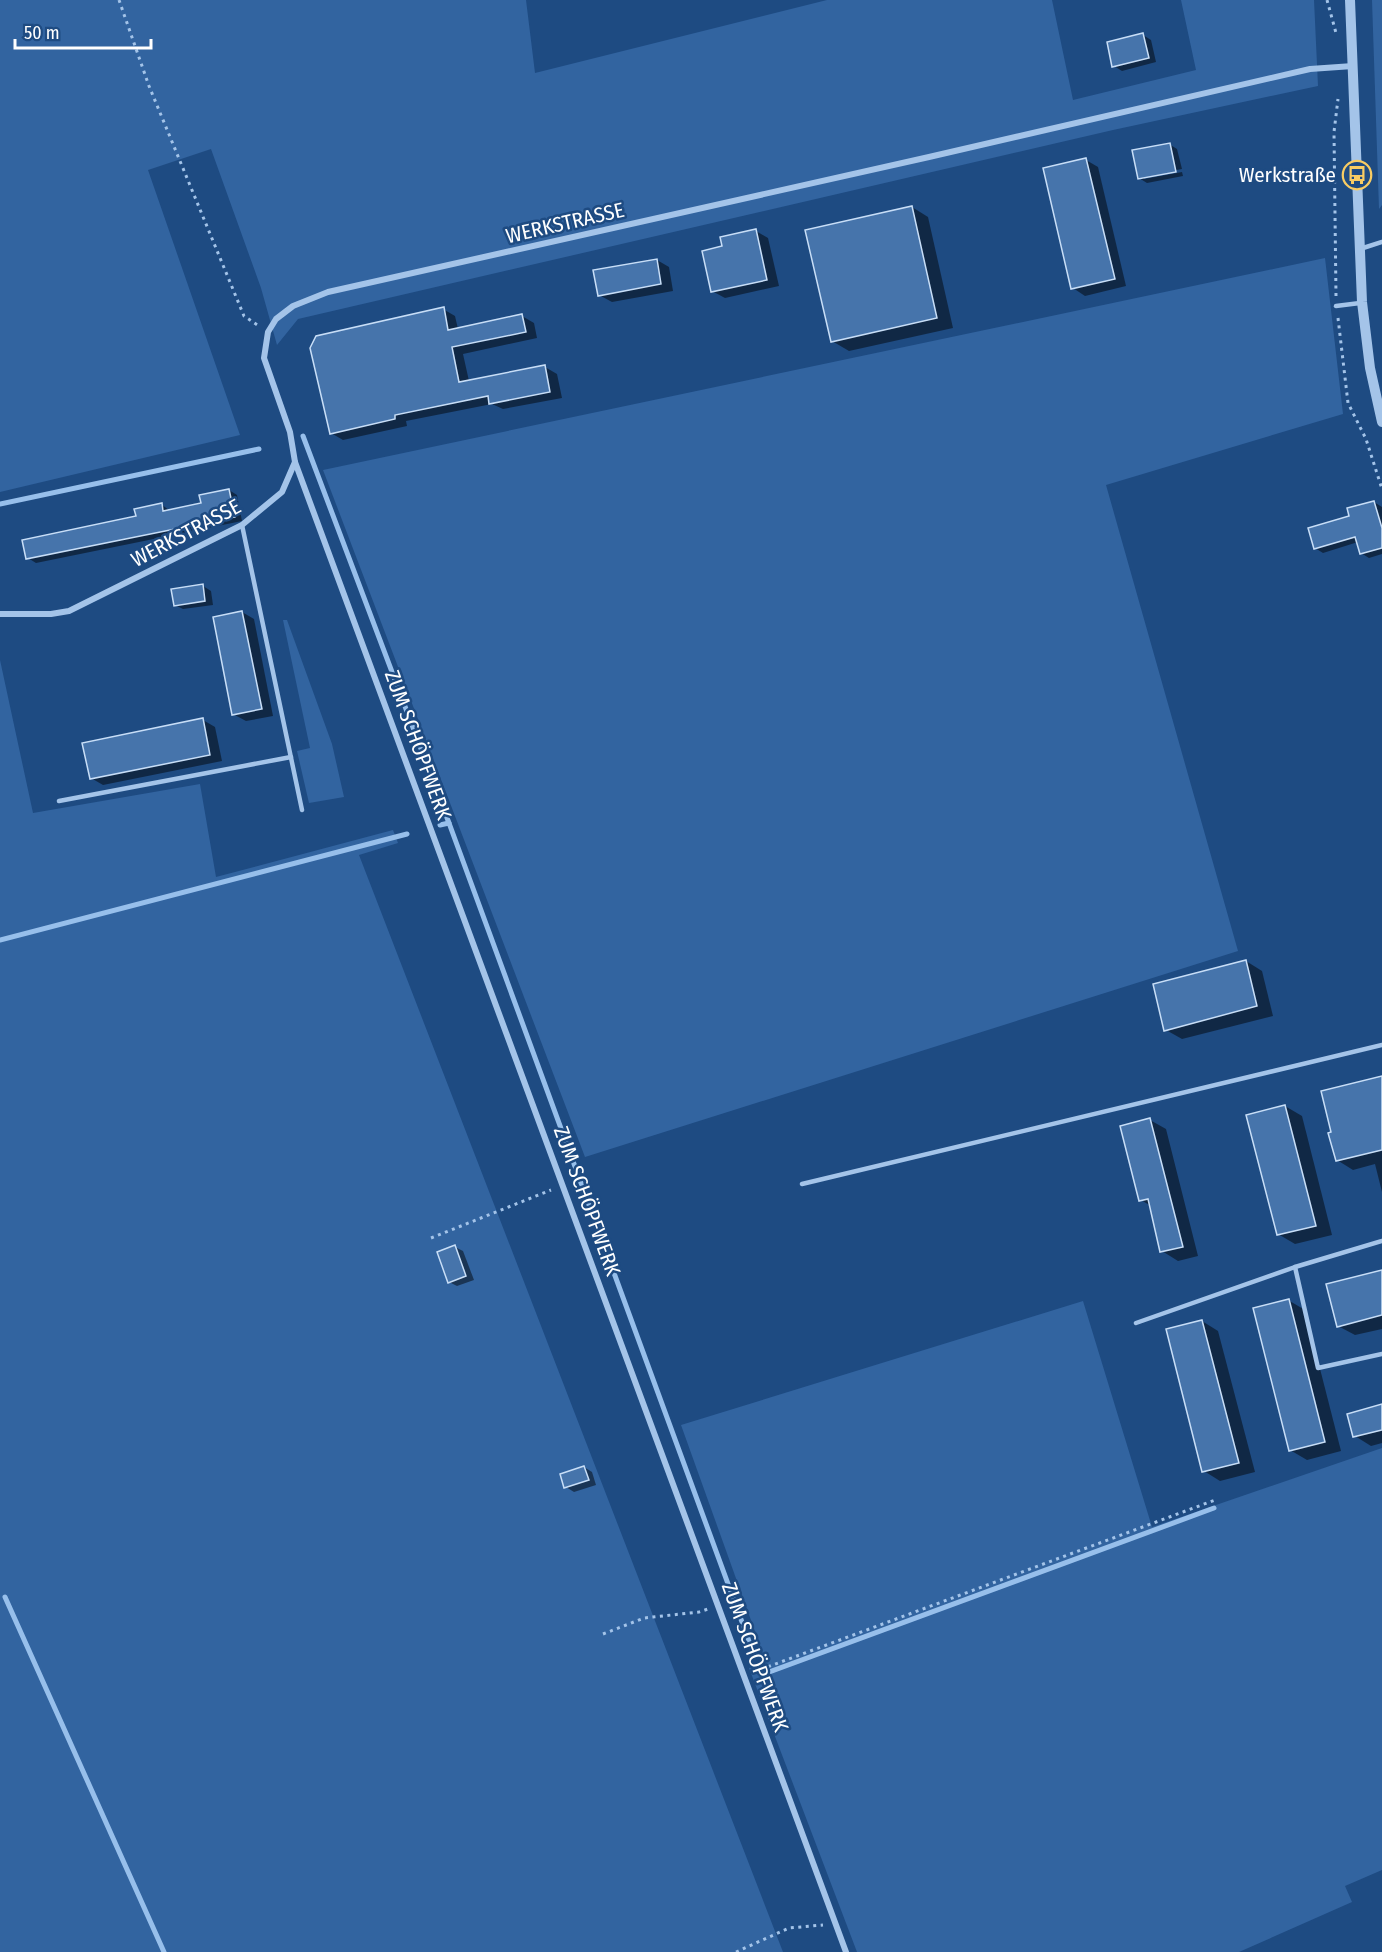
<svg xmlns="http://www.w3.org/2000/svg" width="1382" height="1952" viewBox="0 0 1382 1952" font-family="'Fira Sans Condensed',sans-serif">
<rect width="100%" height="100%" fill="#1e4b82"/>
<g fill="#3264a0">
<path d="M 0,0 L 526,0 L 535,73 L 827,0 L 1052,0 L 1073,100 L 1196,70 L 1181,0 L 1314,0 L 1318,86 L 1113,130 L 298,319 L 277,345 L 261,288 L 211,149 L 148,170 L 240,435 L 0,492 Z"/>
<path d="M 1372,0 L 1382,0 L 1382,205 L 1379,209 Z"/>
<path d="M 1325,258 L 1343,414 L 1106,485 L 1238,951 L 585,1157 L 323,470 Z"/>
<path d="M 283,620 L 287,620 L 332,744 L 344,797 L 309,803 L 297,751 L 310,748 Z"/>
<path d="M 0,660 L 33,813 L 200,784 L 216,877 L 393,830 L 398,843 L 359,855 L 783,1952 L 0,1952 Z"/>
<path d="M 1083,1301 L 1152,1527 L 1382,1448 L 1382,1870 L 1345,1886 L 1352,1902 L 1239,1952 L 857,1952 L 749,1668 L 766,1662 L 681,1425 Z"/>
</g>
<g fill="#0007">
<path d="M 1143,35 L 1151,40 L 1156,62 L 1122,71 L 1114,66 Z"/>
<path d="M 1169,144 L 1177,149 L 1182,169 L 1144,176 L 1144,179 L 1182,172 L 1183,176 L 1147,183 L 1139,178 Z"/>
<path d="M 1086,160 L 1098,167 L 1126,286 L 1085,296 L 1073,288 Z"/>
<path d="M 912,207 L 928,217 L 953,328 L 849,351 L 832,341 Z"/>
<path d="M 756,231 L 768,238 L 779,286 L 725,298 L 712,291 L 724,248 Z"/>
<path d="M 657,260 L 669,267 L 673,291 L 612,302 L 599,295 Z"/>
<path d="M 443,309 L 455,316 L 458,329 L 522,316 L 534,323 L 537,338 L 463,354 L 469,381 L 545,367 L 557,374 L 562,398 L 503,409 L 492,404 L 406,421 L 407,426 L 343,440 L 331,433 Z"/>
<path d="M 229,490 L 237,495 L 242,521 L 36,563 L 28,558 L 138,517 L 161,504 L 170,511 L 203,504 Z"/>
<path d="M 1374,502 L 1382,507 L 1382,554 L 1369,558 L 1361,553 L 1358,542 L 1323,553 L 1315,548 L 1351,517 Z"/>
<path d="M 203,586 L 211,591 L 213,605 L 183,609 L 175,605 Z"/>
<path d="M 242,612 L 254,619 L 273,716 L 246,721 L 233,714 Z"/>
<path d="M 203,720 L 215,727 L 222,761 L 103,785 L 91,778 Z"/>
<path d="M 1246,961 L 1262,971 L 1273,1016 L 1182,1039 L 1166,1030 Z"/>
<path d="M 1382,1078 L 1382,1192 L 1375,1164 L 1353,1170 L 1337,1160 Z"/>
<path d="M 1285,1106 L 1302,1116 L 1332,1235 L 1295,1244 L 1278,1234 Z"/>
<path d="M 1150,1120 L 1166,1129 L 1198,1256 L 1178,1261 L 1162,1251 L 1151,1206 L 1141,1200 Z"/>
<path d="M 455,1247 L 463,1251 L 474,1280 L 457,1286 L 449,1282 Z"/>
<path d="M 1382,1271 L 1382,1329 L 1355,1335 L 1338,1326 Z"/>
<path d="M 1288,1300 L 1305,1310 L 1341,1451 L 1307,1460 L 1290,1450 Z"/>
<path d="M 1202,1321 L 1218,1331 L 1255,1472 L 1220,1481 L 1204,1471 Z"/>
<path d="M 1382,1406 L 1382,1443 L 1371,1446 L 1355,1436 Z"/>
<path d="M 584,1467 L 592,1472 L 596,1485 L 574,1492 L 566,1487 Z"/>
</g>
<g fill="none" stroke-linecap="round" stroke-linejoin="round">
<g stroke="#97bfeb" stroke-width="5">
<path d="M 303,436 L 449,823"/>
<path d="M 0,504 L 259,449"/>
<path d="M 440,825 L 449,823 L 753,1652"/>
<path d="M 0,940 L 407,834"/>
<path d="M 5,1597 L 164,1952"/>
<path d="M 761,1675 L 1214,1508"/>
</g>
</g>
<g fill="#4674ab" stroke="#c8def7" stroke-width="1.5">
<path d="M 1143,33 L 1149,58 L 1112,67 L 1107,42 Z"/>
<path d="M 1170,143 L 1176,172 L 1138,179 L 1132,150 Z"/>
<path d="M 1086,158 L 1115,279 L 1071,289 L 1043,168 Z"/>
<path d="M 912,206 L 937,318 L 831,342 L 805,230 Z"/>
<path d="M 756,229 L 767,280 L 711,292 L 702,251 L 722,246 L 720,237 Z"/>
<path d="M 657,259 L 661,284 L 598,296 L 593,270 Z"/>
<path d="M 444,307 L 448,330 L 522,314 L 526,332 L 452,347 L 459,382 L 545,365 L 550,392 L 489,404 L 488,396 L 395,415 L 395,419 L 330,434 L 310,348 L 316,336 Z"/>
<path d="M 229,489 L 235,517 L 26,559 L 22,540 L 136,516 L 134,509 L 162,503 L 163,511 L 201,503 L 199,495 Z"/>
<path d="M 1374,501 L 1382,528 L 1382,548 L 1360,554 L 1355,537 L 1314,549 L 1308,528 L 1349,516 L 1347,508 Z"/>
<path d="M 203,584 L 205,601 L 174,606 L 171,589 Z"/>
<path d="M 242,611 L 262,709 L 232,715 L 213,617 Z"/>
<path d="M 203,718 L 210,755 L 90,779 L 82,743 Z"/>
<path d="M 1246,960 L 1257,1006 L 1164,1031 L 1153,984 Z"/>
<path d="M 1382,1076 L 1382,1150 L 1336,1161 L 1328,1133 L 1331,1132 L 1321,1091 Z"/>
<path d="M 1285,1105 L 1316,1226 L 1277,1235 L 1246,1115 Z"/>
<path d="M 1150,1118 L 1183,1247 L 1160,1252 L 1148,1199 L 1139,1201 L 1120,1126 Z"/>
<path d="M 455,1245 L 466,1276 L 448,1283 L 437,1252 Z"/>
<path d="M 1382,1270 L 1382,1315 L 1337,1327 L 1326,1284 Z"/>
<path d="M 1289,1299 L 1325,1442 L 1289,1451 L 1253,1308 Z"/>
<path d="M 1202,1320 L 1239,1463 L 1202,1472 L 1166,1329 Z"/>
<path d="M 1382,1404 L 1382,1430 L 1353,1437 L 1347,1414 Z"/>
<path d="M 584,1466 L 589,1480 L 564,1488 L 560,1474 Z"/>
</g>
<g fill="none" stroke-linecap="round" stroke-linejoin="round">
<g stroke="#a4c4e9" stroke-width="3" stroke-dasharray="3 4.5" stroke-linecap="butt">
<path d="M 119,0 L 149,86 L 244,316 L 259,326"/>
<path d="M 1327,0 L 1336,33"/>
<path d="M 1336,296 L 1334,132 L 1338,99"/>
<path d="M 1338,318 L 1348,403 L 1366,439 L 1382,489"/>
<path d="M 431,1238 L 551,1190"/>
<path d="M 603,1634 L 644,1618 L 699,1612 L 708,1609"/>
<path d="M 754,1672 L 1215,1500"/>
<path d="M 736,1952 L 789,1928 L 823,1925"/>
</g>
<g stroke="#a4c4e9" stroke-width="4.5">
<path d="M 1360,249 L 1382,242"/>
<path d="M 1336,306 L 1360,303"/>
<path d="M 242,525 L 302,810"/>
<path d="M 59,801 L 291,757"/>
<path d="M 802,1184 L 1382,1045"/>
<path d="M 1295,1267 L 1318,1368 L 1382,1354"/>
<path d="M 1136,1323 L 1295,1267 L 1382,1241"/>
</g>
<g stroke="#a4c4e9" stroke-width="6">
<path d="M 295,462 L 846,1952"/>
<path d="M 0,614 L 51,614 L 69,611 L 242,525 L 282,492 L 295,462 L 290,432 L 264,358 L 268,332 L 276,319 L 293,306 L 328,292 L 929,157 L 1310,69 L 1353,66"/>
</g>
<path stroke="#a4c4e9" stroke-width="10" d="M 1350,0 L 1362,302 L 1370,368 L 1382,422"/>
</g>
<defs>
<g id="bus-ring" transform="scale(1.5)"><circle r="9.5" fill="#1e4b82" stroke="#f8cc63" stroke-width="1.5"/><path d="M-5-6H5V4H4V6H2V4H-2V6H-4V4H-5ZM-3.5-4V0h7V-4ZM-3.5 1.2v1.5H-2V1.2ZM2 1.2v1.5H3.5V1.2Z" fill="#f8cc63"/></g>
</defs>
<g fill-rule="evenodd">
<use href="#bus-ring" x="1357" y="175"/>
</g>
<g text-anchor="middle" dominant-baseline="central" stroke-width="5" stroke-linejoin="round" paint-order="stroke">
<g font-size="21" fill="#fff" stroke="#1e4b82" text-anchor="end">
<text x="1336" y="175">Werkstraße</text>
</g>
<g font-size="21" fill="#fff" stroke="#1e4b82">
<text transform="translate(565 223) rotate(-13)">WERKSTRASSE</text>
<text transform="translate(186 533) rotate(-28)">WERKSTRASSE</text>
<text transform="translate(418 745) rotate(70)">ZUM SCHÖPFWERK</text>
<text transform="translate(587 1201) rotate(70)">ZUM SCHÖPFWERK</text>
<text transform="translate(755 1657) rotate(70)">ZUM SCHÖPFWERK</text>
</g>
</g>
<path d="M15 39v9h136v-9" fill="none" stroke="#ffffff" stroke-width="3"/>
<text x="24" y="39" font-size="18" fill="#ffffff" stroke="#1e4b82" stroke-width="4.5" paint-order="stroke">50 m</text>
</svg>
